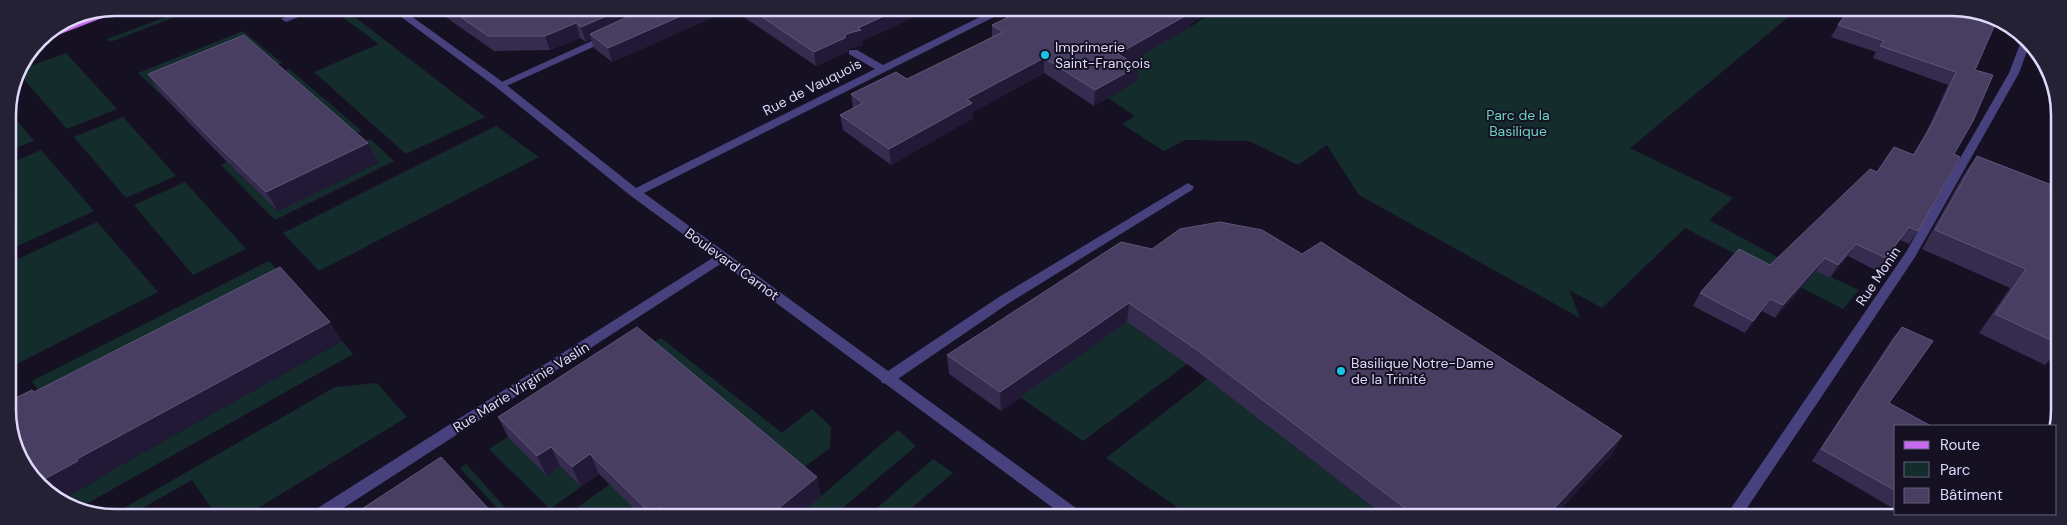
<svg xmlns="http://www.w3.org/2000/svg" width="2067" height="525" viewBox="0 0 2067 525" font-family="'DM Sans',sans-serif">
<rect width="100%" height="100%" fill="#151123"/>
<g fill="#152c2d">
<path d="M 190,8 L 198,8 L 110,42 L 107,39 Z"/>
<path d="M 330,8 L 343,8 L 485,117 L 406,154 L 314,72 L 379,44 Z"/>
<path d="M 1217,9 L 1798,9 L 1630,148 L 1733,198 L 1709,220 L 1781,259 L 1799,262 L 1859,290 L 1843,309 L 1685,228 L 1602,308 L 1569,290 L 1580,318 L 1359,195 L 1327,145 L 1298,165 L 1249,141 L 1185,140 L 1164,151 L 1122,124 L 1135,116 L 1108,98 L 1137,81 L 1117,70 L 1190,27 Z"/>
<path d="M 243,31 L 282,63 L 271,68 L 254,54 L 159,93 L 138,73 Z"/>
<path d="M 66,53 L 117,109 L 67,129 L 17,71 Z"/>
<path d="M 289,69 L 362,131 L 350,136 L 278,74 Z"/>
<path d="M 8,110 L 34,141 L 8,151 Z"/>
<path d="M 123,117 L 176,176 L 126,198 L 74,137 Z"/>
<path d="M 496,126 L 539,157 L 319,271 L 283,233 Z"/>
<path d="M 370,139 L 394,161 L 275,220 L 221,165 L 227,162 L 278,211 L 378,163 L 360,144 Z"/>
<path d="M 41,150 L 94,211 L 9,250 L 8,164 Z"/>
<path d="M 185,182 L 246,249 L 193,275 L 134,205 Z"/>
<path d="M 97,222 L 158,292 L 9,368 L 9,263 Z"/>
<path d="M 269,261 L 292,287 L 50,410 L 32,381 Z"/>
<path d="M 1127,322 L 1187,364 L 1083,441 L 1020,397 Z"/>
<path d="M 661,338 L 782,433 L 812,409 L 831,427 L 830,448 L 794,474 L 644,347 Z"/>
<path d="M 342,341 L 353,354 L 79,508 L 63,499 L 97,480 L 96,479 Z"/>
<path d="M 1207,379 L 1386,517 L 1190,516 L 1106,458 Z"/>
<path d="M 377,383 L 407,417 L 245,516 L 217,516 L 192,480 L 130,515 L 112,515 L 335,387 Z"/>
<path d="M 898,430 L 916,446 L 833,516 L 798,516 Z"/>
<path d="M 508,437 L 546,475 L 560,466 L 581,487 L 550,509 L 489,449 Z"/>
<path d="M 933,459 L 953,473 L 902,516 L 868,516 Z"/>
<path d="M 466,464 L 509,512 L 510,516 L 492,516 L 500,511 L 460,468 Z"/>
<path d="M 618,478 L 642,516 L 566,516 Z"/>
</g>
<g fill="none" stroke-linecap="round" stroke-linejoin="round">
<g fill="#47417d" fill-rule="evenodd">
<path d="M 306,8 L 319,8 L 289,21 L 286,22 L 281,19 Z"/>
<path d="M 607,34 L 611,35 L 611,39 L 504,87 L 496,87 L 495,85 Z"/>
<path d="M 1188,183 L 1194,187 L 1192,190 L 1009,303 L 892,383 L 887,384 L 882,383 L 880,379 L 882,375 L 999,297 Z"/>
</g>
<g fill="#47417d" fill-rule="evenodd">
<path d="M 389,8 L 400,8 L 504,83 L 636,188 L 875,69 L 849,54 L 849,50 L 857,50 L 883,65 L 996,9 L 1007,9 L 1006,11 L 644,193 L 1080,511 L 1082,516 L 1064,516 L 722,263 L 331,516 L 311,516 L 313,511 L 714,257 L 631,196 L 496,87 Z"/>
<path d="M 92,12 L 97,19 L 92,22 L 89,21 L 84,14 Z"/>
<path d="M 2023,36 L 2030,43 L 2019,73 L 1915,257 L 1741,517 L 1725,517 L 1906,252 L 2009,73 Z"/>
</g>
<path fill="#c66bef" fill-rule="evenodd" d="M 115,8 L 128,8 L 45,40 L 38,40 L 51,31 Z"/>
</g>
<g fill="#362c4f">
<path d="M 433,8 L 934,8 L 862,41 L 863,45 L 848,49 L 847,52 L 816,66 L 732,9 L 612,62 L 594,48 L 591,39 L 586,42 L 580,38 L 550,50 L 494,51 Z"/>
<path d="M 1025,9 L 1217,9 L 1190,24 L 1190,27 L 1131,62 L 1138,66 L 1137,81 L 1094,106 L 1044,73 L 973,112 L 973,118 L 891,165 L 843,130 L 840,115 L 853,108 L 851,94 L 907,79 L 992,37 L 992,25 Z"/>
<path d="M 1838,25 L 1975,70 L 1954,154 L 1918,231 L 1909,244 L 1900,240 L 1877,271 L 1848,256 L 1830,278 L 1816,271 L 1775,318 L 1762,311 L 1745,333 L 1693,306 L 1700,293 L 1770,265 L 1877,172 L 1913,154 L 1926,133 L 1948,85 L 1873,58 L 1876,52 L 1831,37 Z"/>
<path d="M 148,74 L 368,143 L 378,162 L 278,211 L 227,162 L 160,93 Z"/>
<path d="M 1977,156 L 2057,187 L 2057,352 L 2045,365 L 1979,333 L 2010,288 L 1922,249 L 1964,174 Z"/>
<path d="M 1152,249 L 1302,254 L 1622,436 L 1612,454 L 1553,517 L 1386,517 L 1194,369 L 1127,322 L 1001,411 L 949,374 L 947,355 Z"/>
<path d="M 1902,327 L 1889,403 L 1896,426 L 1896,510 L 1812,461 L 1892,339 Z"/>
<path d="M 498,417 L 817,477 L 821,496 L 798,516 L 642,516 L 599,474 L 581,487 L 560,466 L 547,476 L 508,437 Z"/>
</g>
<g fill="#211936">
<path d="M 625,8 L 660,8 L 590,34 L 591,39 L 586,42 L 581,27 Z"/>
<path d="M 699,8 L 732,8 L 732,9 L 612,62 L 608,48 Z"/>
<path d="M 901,8 L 934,8 L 862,41 L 863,45 L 848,49 L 847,52 L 816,66 L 814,52 L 858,28 Z"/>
<path d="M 1193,9 L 1217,9 L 1190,24 L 1190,27 L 1117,70 L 1118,54 Z"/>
<path d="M 576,23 L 580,38 L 550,50 L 545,36 Z"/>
<path d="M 1044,58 L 1044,73 L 973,112 L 973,118 L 891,165 L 889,149 L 967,99 Z"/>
<path d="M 1138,66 L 1137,81 L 1094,106 L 1095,90 Z"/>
<path d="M 368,143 L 378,162 L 278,211 L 266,192 Z"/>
<path d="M 1856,244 L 1848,256 L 1830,278 L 1838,265 Z"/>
<path d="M 1825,258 L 1816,271 L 1775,318 L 1783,305 Z"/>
<path d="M 1770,299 L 1762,311 L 1745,333 L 1753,321 Z"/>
<path d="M 1129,303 L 1127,322 L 1001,411 L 1000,392 Z"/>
<path d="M 330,322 L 342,341 L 96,479 L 97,480 L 63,499 L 39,486 L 37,483 L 77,459 Z"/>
<path d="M 1622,436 L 1612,454 L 1553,517 L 1546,517 Z"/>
<path d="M 551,447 L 560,466 L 547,476 L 537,456 Z"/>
<path d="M 590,454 L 599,474 L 581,487 L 572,467 Z"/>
<path d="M 817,477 L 821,496 L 798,516 L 769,516 Z"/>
<path d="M 661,507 L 664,516 L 652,516 L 651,514 Z"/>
</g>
<g fill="#483e61" stroke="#5f567a">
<path d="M 448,8 L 625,8 L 581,27 L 576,23 L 545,36 L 488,36 Z"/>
<path d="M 647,8 L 699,8 L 608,48 L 590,34 Z"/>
<path d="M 749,8 L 901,8 L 858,28 L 861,30 L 846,34 L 845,38 L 814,52 Z"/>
<path d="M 1025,9 L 1193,9 L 1189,11 L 1192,12 L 1118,54 L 1138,66 L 1095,90 L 1044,58 L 967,99 L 972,103 L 889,149 L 840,115 L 863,103 L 851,94 L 896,72 L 907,79 L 1003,32 L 992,25 Z"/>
<path d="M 1849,9 L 1973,10 L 1996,22 L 1975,70 L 1993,75 L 1973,121 L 1954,154 L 1960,157 L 1918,231 L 1909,227 L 1886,258 L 1856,244 L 1838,265 L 1825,258 L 1783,305 L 1770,299 L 1753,321 L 1700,293 L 1739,249 L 1770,265 L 1870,169 L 1877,172 L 1894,147 L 1914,155 L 1934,120 L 1956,72 L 1880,46 L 1884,41 L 1838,25 Z"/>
<path d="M 244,35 L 368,143 L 266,192 L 214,142 L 148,74 Z"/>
<path d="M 1977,156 L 2057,187 L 2057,343 L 1995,314 L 2026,269 L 1935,230 Z"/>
<path d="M 1220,222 L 1262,230 L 1302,254 L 1321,242 L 1622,436 L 1546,517 L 1405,517 L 1410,512 L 1197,350 L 1129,303 L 1000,392 L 947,355 L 1121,242 L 1152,249 L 1180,229 Z"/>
<path d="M 280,267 L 330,322 L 77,459 L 78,461 L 37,483 L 10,431 L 9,401 L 32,390 L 34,392 Z"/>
<path d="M 637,327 L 817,477 L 769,516 L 670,516 L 661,507 L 651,514 L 590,454 L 572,467 L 551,447 L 537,456 L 498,417 Z"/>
<path d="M 1902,327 L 1933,341 L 1889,403 L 1931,426 L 1896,426 L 1896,491 L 1821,449 Z"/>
<path d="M 441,457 L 495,516 L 351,516 Z"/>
<path d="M 1899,514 L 1912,514 L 1918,517 L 1896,517 Z"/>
</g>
<g fill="#19c4e5" stroke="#151123" stroke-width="2">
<circle cx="1045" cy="55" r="5"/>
<circle cx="1341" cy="371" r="5"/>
</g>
<g text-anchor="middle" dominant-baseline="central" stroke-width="4" stroke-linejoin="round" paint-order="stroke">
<g font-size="14" fill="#ded8fb" stroke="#151123" text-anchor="start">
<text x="1055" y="47">Imprimerie<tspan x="1055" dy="16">Saint-François</tspan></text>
<text x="1351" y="363">Basilique Notre-Dame<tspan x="1351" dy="16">de la Trinité</tspan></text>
</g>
<g font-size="14" fill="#ded8fb" stroke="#151123">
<text transform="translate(812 87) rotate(-27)">Rue de Vauquois</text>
<text transform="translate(732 264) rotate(36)">Boulevard Carnot</text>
<text transform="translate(1878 276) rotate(-56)">Rue Monin</text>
<text transform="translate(521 387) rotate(-32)">Rue Marie Virginie Vaslin</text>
</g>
<g font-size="14" fill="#6bd3c0" stroke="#151123">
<text x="1518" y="115">Parc de la<tspan x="1518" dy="16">Basilique</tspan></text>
</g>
</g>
<path d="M0 0H2067V525H0ZM115 16H1952A99 99 0 0 1 2051 115V410A99 99 0 0 1 1952 509H115A99 99 0 0 1 16 410V115A99 99 0 0 1 115 16Z" fill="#252134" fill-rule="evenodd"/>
<path fill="none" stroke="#ded8fb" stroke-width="2.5" d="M115 16H1952A99 99 0 0 1 2051 115V410A99 99 0 0 1 1952 509H115A99 99 0 0 1 16 410V115A99 99 0 0 1 115 16Z"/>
<rect x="1894" y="425" width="162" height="90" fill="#151123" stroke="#656179"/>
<rect x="1904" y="441" width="25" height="8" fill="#c66bef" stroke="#656179"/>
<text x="1940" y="450" font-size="15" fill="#ded8fb">Route</text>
<rect x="1904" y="462" width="25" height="15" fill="#152c2d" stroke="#656179"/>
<text x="1940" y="475" font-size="15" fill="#ded8fb">Parc</text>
<rect x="1904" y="488" width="25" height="15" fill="#483e61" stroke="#656179"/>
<text x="1940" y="500" font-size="15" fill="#ded8fb">Bâtiment</text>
</svg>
